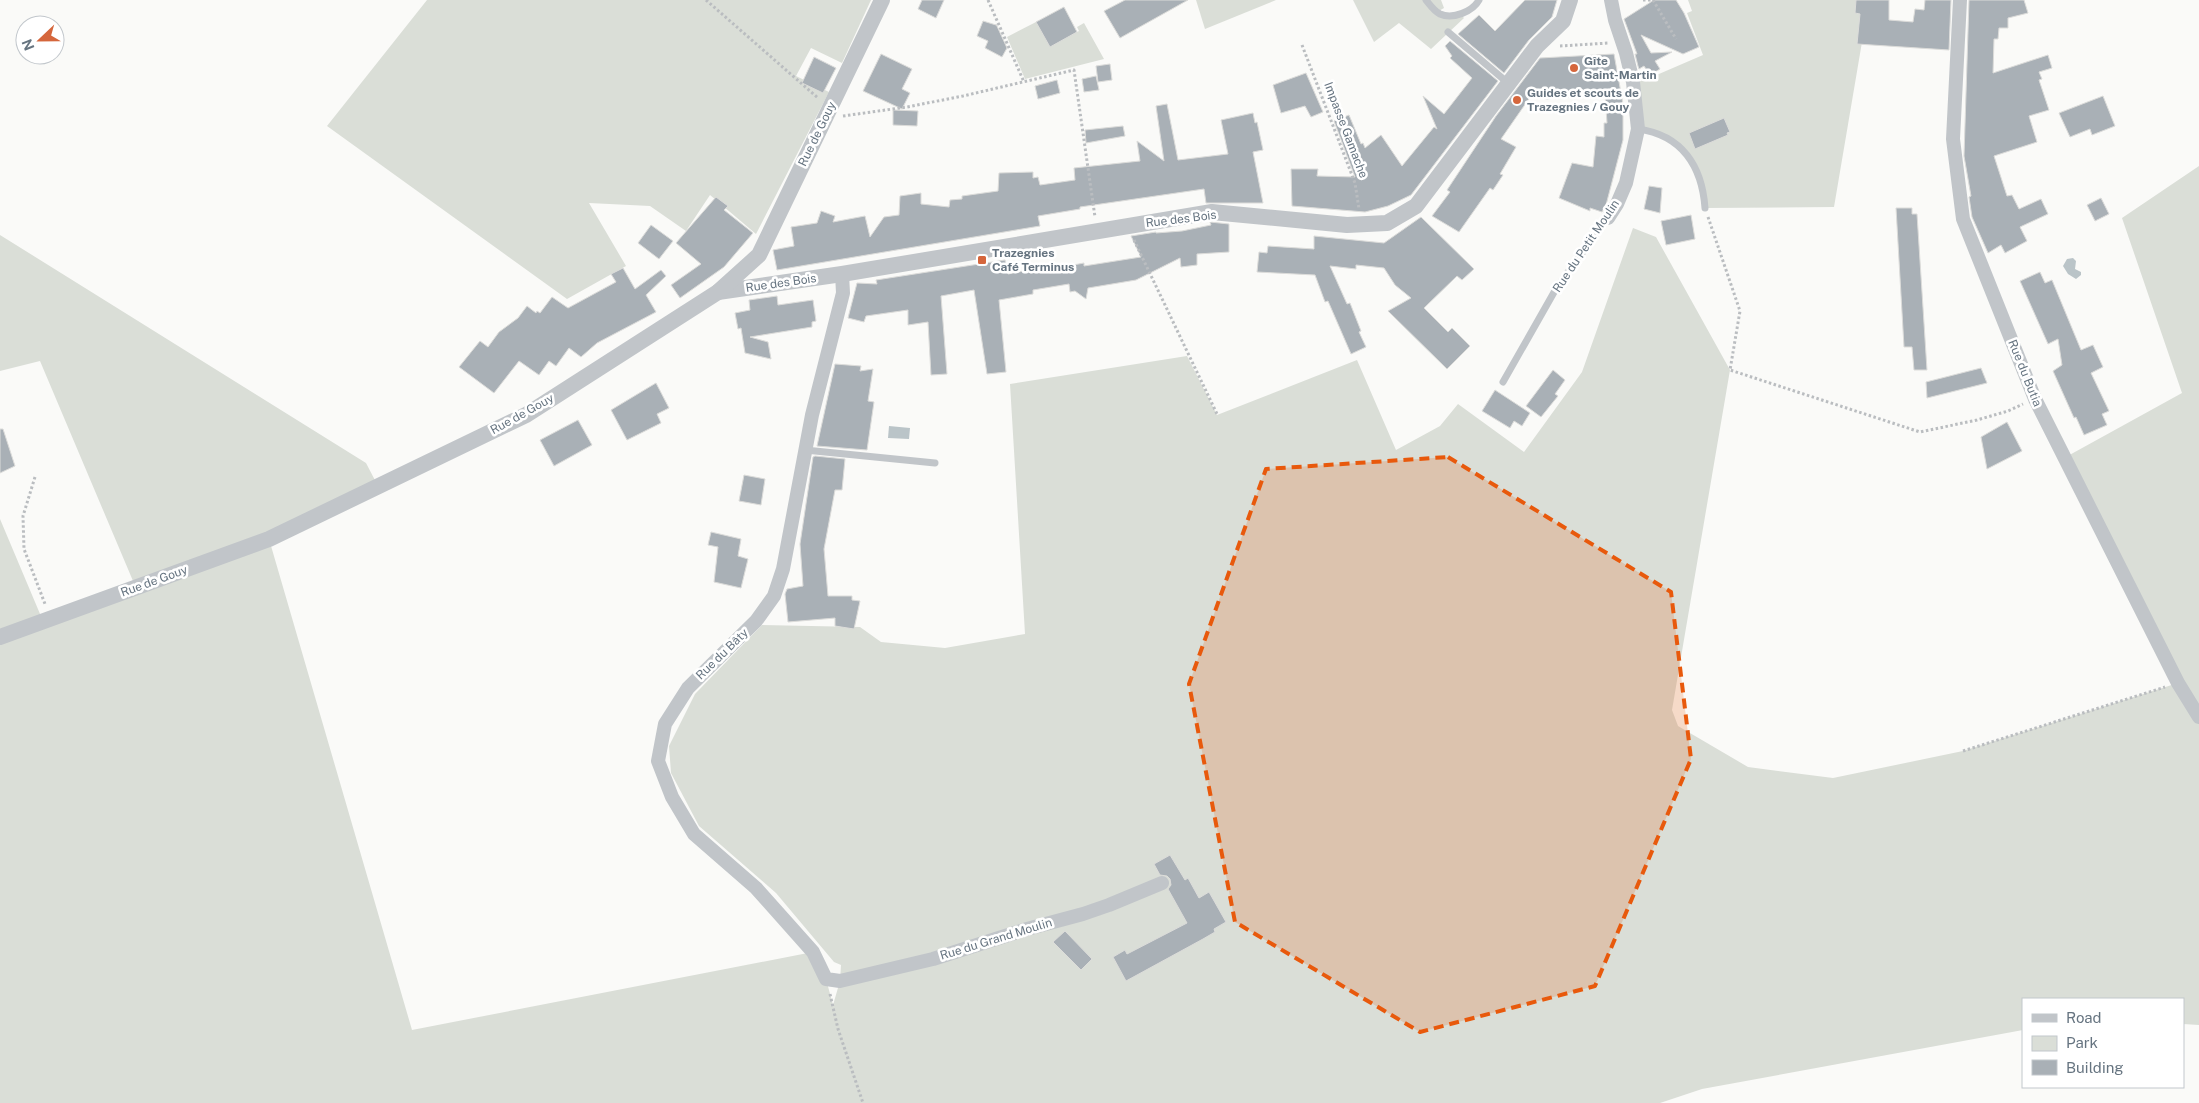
<svg xmlns="http://www.w3.org/2000/svg" width="2199" height="1103" viewBox="0 0 2199 1103" font-family="'Public Sans',sans-serif">
<rect width="100%" height="100%" fill="#fafaf8"/>
<g fill="#daded7">
<path d="M 427,0 L 871,0 L 842,63 L 811,48 L 796,76 L 829,92 L 756,234 L 710,195 L 686,231 L 650,206 L 589,203 L 626,266 L 567,299 L 327,126 Z"/>
<path d="M 1196,0 L 1276,0 L 1205,29 Z"/>
<path d="M 1353,0 L 1441,0 L 1444,8 L 1437,12 L 1460,14 L 1464,18 L 1431,49 L 1399,23 L 1374,42 Z"/>
<path d="M 1688,0 L 1857,0 L 1863,13 L 1862,42 L 1834,207 L 1705,208 L 1696,168 L 1667,136 L 1638,129 L 1633,82 L 1645,80 L 1703,55 L 1687,13 L 1692,11 Z"/>
<path d="M 1038,21 L 1052,45 L 1079,31 L 1077,27 L 1084,23 L 1104,59 L 1025,79 L 1007,37 Z"/>
<path d="M 2199,166 L 2199,1025 L 2183,1024 L 2183,999 L 2023,999 L 2023,1030 L 1702,1089 L 1660,1103 L 0,1103 L 0,519 L 43,621 L 136,588 L 40,361 L 0,371 L 0,235 L 366,463 L 378,486 L 269,539 L 412,1030 L 813,952 L 826,979 L 833,1005 L 840,981 L 841,965 L 834,962 L 776,893 L 699,826 L 671,773 L 669,746 L 695,694 L 762,625 L 860,627 L 881,642 L 945,648 L 1025,634 L 1010,384 L 1187,356 L 1217,415 L 1357,360 L 1396,450 L 1440,426 L 1458,404 L 1524,452 L 1582,372 L 1633,228 L 1656,237 L 1730,370 L 1672,710 L 1678,726 L 1748,767 L 1833,778 L 1963,751 L 2178,683 L 2064,458 L 2182,393 L 2122,218 Z"/>
</g>
<g fill="#bac4c8">
<path d="M 2073,258 L 2076,261 L 2075,269 L 2081,272 L 2081,275 L 2076,279 L 2068,274 L 2063,266 L 2067,259 Z"/>
<path d="M 889,426 L 910,428 L 909,439 L 888,438 Z"/>
</g>
<g fill="#a9b0b6" stroke="#dcdcda">
<path d="M 922,0 L 944,0 L 936,18 L 918,9 Z"/>
<path d="M 1125,0 L 1188,0 L 1120,38 L 1104,11 Z"/>
<path d="M 1525,0 L 1557,0 L 1552,17 L 1529,40 L 1504,73 L 1458,34 L 1479,15 L 1495,31 Z"/>
<path d="M 1654,0 L 1676,0 L 1684,13 L 1699,47 L 1683,54 L 1641,35 L 1651,53 L 1672,52 L 1655,61 L 1660,69 L 1650,75 L 1644,66 L 1639,69 L 1638,66 L 1635,54 L 1637,54 L 1624,19 Z"/>
<path d="M 1856,0 L 1889,0 L 1889,20 L 1913,22 L 1915,9 L 1924,10 L 1925,0 L 1951,0 L 1949,50 L 1857,44 L 1860,14 L 1855,13 Z"/>
<path d="M 1969,0 L 2024,0 L 2028,13 L 2008,18 L 2008,28 L 1999,28 L 1998,39 L 1994,39 L 1993,73 L 2048,55 L 2052,68 L 2039,72 L 2042,79 L 2039,80 L 2049,110 L 2029,116 L 2037,142 L 1994,156 L 2007,196 L 2012,195 L 2019,209 L 2041,199 L 2048,214 L 2020,227 L 2027,241 L 2005,253 L 2001,245 L 1988,253 L 1972,217 L 1969,197 L 1971,196 L 1964,156 Z"/>
<path d="M 1064,7 L 1077,32 L 1050,47 L 1036,22 Z"/>
<path d="M 983,21 L 996,25 L 996,24 L 1007,48 L 1002,57 L 985,48 L 988,41 L 977,36 Z"/>
<path d="M 1450,41 L 1498,81 L 1411,195 L 1388,206 L 1365,212 L 1292,206 L 1291,169 L 1318,169 L 1317,176 L 1355,177 L 1334,121 L 1349,115 L 1361,144 L 1363,143 L 1365,148 L 1381,135 L 1402,166 L 1434,127 L 1437,129 L 1423,96 L 1444,114 L 1472,78 L 1450,58 L 1452,56 L 1445,46 Z"/>
<path d="M 881,54 L 912,69 L 902,89 L 910,93 L 902,109 L 863,91 Z"/>
<path d="M 1614,54 L 1623,104 L 1623,140 L 1606,205 L 1602,212 L 1590,208 L 1590,211 L 1559,198 L 1572,163 L 1593,167 L 1596,136 L 1604,137 L 1604,123 L 1607,123 L 1605,94 L 1546,99 L 1533,93 L 1501,139 L 1516,147 L 1500,174 L 1503,175 L 1493,190 L 1490,188 L 1459,232 L 1432,216 L 1450,192 L 1447,190 L 1496,116 L 1540,58 Z"/>
<path d="M 814,57 L 836,68 L 823,93 L 802,83 Z"/>
<path d="M 1110,64 L 1112,80 L 1098,82 L 1096,66 Z"/>
<path d="M 1306,73 L 1323,112 L 1311,117 L 1305,106 L 1281,113 L 1273,85 Z"/>
<path d="M 1096,76 L 1099,90 L 1084,92 L 1082,79 Z"/>
<path d="M 1057,80 L 1060,93 L 1038,99 L 1035,86 Z"/>
<path d="M 2103,96 L 2115,126 L 2092,135 L 2090,129 L 2070,137 L 2059,113 Z"/>
<path d="M 1167,104 L 1178,160 L 1228,154 L 1221,120 L 1253,113 L 1255,123 L 1257,122 L 1263,150 L 1253,152 L 1263,203 L 1206,203 L 1204,189 L 1080,207 L 1080,209 L 1038,216 L 1040,226 L 777,270 L 773,250 L 794,246 L 791,227 L 817,223 L 821,211 L 835,216 L 833,222 L 865,216 L 870,237 L 884,217 L 899,215 L 900,196 L 921,193 L 921,204 L 949,207 L 950,200 L 962,199 L 962,196 L 998,191 L 999,173 L 1033,172 L 1033,178 L 1038,177 L 1040,185 L 1075,180 L 1074,168 L 1140,161 L 1137,141 L 1164,161 L 1156,106 Z"/>
<path d="M 893,110 L 918,111 L 917,126 L 893,125 Z"/>
<path d="M 1724,118 L 1730,132 L 1727,133 L 1728,135 L 1695,149 L 1689,133 Z"/>
<path d="M 1123,126 L 1125,136 L 1086,143 L 1085,130 Z"/>
<path d="M 1649,186 L 1662,188 L 1660,213 L 1644,209 Z"/>
<path d="M 716,197 L 728,206 L 724,210 L 753,233 L 724,267 L 680,298 L 671,285 L 701,264 L 676,243 Z"/>
<path d="M 2101,198 L 2109,214 L 2095,221 L 2087,205 Z"/>
<path d="M 1896,208 L 1912,208 L 1912,214 L 1917,214 L 1927,370 L 1914,370 L 1912,347 L 1904,347 Z"/>
<path d="M 1691,215 L 1695,239 L 1666,245 L 1661,221 Z"/>
<path d="M 1421,217 L 1474,269 L 1462,280 L 1457,276 L 1424,308 L 1448,332 L 1452,328 L 1470,346 L 1447,369 L 1388,311 L 1411,298 L 1395,285 L 1384,268 L 1356,265 L 1356,269 L 1330,266 L 1347,304 L 1350,303 L 1361,331 L 1359,332 L 1366,347 L 1351,354 L 1328,301 L 1325,302 L 1315,275 L 1257,272 L 1259,252 L 1267,253 L 1268,246 L 1314,249 L 1314,236 L 1384,243 Z"/>
<path d="M 1210,222 L 1229,224 L 1229,252 L 1197,254 L 1197,265 L 1181,267 L 1180,258 L 1136,280 L 1088,288 L 1086,299 L 1075,291 L 1070,292 L 1069,284 L 1033,290 L 1033,294 L 999,300 L 1006,372 L 987,374 L 974,290 L 941,296 L 947,374 L 931,375 L 928,322 L 908,325 L 908,310 L 866,316 L 864,322 L 848,318 L 857,283 L 877,284 L 876,280 L 1005,260 L 1008,274 L 1029,270 L 1030,273 L 1084,263 L 1084,266 L 1141,257 L 1131,236 L 1156,232 L 1156,233 L 1182,231 L 1211,225 Z"/>
<path d="M 651,225 L 673,241 L 659,259 L 638,243 Z"/>
<path d="M 623,268 L 635,289 L 661,270 L 666,276 L 646,295 L 656,312 L 597,343 L 581,357 L 569,348 L 556,366 L 549,361 L 539,375 L 519,361 L 494,393 L 459,367 L 480,341 L 488,347 L 499,332 L 518,318 L 527,306 L 536,313 L 537,311 L 540,313 L 552,297 L 568,308 L 616,282 L 611,274 Z"/>
<path d="M 2040,272 L 2045,283 L 2052,280 L 2081,350 L 2093,345 L 2103,367 L 2091,373 L 2109,411 L 2102,414 L 2107,425 L 2084,435 L 2076,417 L 2074,418 L 2053,371 L 2062,365 L 2058,339 L 2048,344 L 2020,281 Z"/>
<path d="M 777,296 L 778,305 L 813,300 L 816,321 L 812,322 L 812,327 L 750,337 L 768,342 L 771,359 L 745,353 L 741,328 L 738,329 L 735,313 L 750,310 L 749,300 Z"/>
<path d="M 835,364 L 861,366 L 860,371 L 873,369 L 868,401 L 874,402 L 867,450 L 817,446 Z"/>
<path d="M 1981,368 L 1987,383 L 1927,398 L 1926,382 Z"/>
<path d="M 1553,370 L 1565,380 L 1555,394 L 1558,396 L 1541,417 L 1526,406 Z"/>
<path d="M 656,383 L 669,408 L 657,414 L 661,423 L 627,440 L 611,410 Z"/>
<path d="M 1495,390 L 1530,413 L 1522,426 L 1514,421 L 1510,428 L 1482,411 Z"/>
<path d="M 578,420 L 592,445 L 554,466 L 540,440 Z"/>
<path d="M 2007,422 L 2022,451 L 1987,469 L 1981,437 Z"/>
<path d="M 0,429 L 3,429 L 15,466 L 0,473 Z"/>
<path d="M 815,456 L 845,459 L 842,490 L 835,490 L 824,549 L 828,596 L 852,596 L 852,600 L 860,601 L 854,629 L 835,626 L 835,618 L 788,622 L 785,594 L 787,589 L 803,586 L 800,544 L 813,457 Z"/>
<path d="M 744,475 L 765,479 L 761,505 L 739,501 Z"/>
<path d="M 711,532 L 741,539 L 738,556 L 748,559 L 741,588 L 714,582 L 718,547 L 708,545 Z"/>
<path d="M 1170,855 L 1185,880 L 1188,878 L 1199,898 L 1209,892 L 1226,922 L 1214,929 L 1215,932 L 1203,939 L 1126,981 L 1113,957 L 1125,950 L 1127,954 L 1187,923 L 1168,889 L 1171,885 L 1170,879 L 1167,876 L 1160,875 L 1154,864 Z"/>
<path d="M 1065,931 L 1092,959 L 1081,970 L 1053,942 Z"/>
</g>
<g fill="none" stroke-linecap="round" stroke-linejoin="round">
<g stroke="#babdc0" stroke-width="3" stroke-dasharray="2.5 2.5" stroke-linecap="butt">
<path d="M 706,0 L 818,98"/>
<path d="M 988,0 L 1024,82"/>
<path d="M 1643,0 L 1653,0 L 1676,39"/>
<path d="M 1302,45 L 1355,183 L 1359,209"/>
<path d="M 1560,46 L 1609,43"/>
<path d="M 843,116 L 907,107 L 963,96 L 1074,70 L 1095,217"/>
<path d="M 1708,217 L 1740,311 L 1730,370 L 1920,432 L 1977,420 L 2008,411 L 2023,404"/>
<path d="M 1134,240 L 1217,414"/>
<path d="M 35,477 L 23,516 L 24,549 L 45,604"/>
<path d="M 1963,751 L 2165,687"/>
<path d="M 830,994 L 838,1029 L 863,1103"/>
</g>
<g stroke="#c1c5c9" stroke-width="7">
<path d="M 1426,0 C 1430,5 1434,11 1440,14 C 1453,20 1473,11 1479,0"/>
<path d="M 1448,32 L 1508,83"/>
<path d="M 1638,129 C 1682,135 1702,166 1705,208"/>
<path d="M 1503,382 L 1557,287 L 1608,218"/>
<path d="M 805,450 L 935,463"/>
</g>
<g stroke="#c1c5c9" stroke-width="14">
<path d="M 1960,0 L 1953,139 L 1963,219 L 2035,399 L 2178,683 L 2199,717"/>
<path d="M 1608,218 L 1617,204 L 1626,183 L 1638,129 L 1633,82 L 1626,53 L 1615,20 L 1611,0"/>
<path d="M 842,274 L 843,293 L 812,415 L 783,569 L 774,596 L 756,621 L 688,688 L 665,724 L 658,761 L 672,797 L 694,834 L 756,888 L 813,952 L 826,979 L 840,981 L 933,959 L 1027,929 L 1083,914 L 1109,905 L 1162,883"/>
</g>
<g stroke="#c1c5c9" stroke-width="16">
<path d="M 718,292 L 842,274 L 1212,212 L 1347,225 L 1387,223 L 1416,206 L 1537,46 L 1563,21 L 1570,0"/>
<path d="M 0,637 L 269,539 L 526,415 L 718,292 L 759,255 L 882,0"/>
</g>
</g>
<path fill="#e8590c" fill-opacity="0.2" stroke="#e8590c" stroke-width="4" stroke-dasharray="10 6" stroke-linejoin="round" d="M 1448,457 L 1671,592 L 1691,759 L 1595,986 L 1420,1032 L 1235,922 L 1189,684 L 1266,469 Z"/>
<g fill="#d5663c" stroke="#fff" stroke-width="2">
<circle cx="1574" cy="68" r="5"/>
<circle cx="1517" cy="100" r="5"/>
<rect x="977" y="255" width="10" height="10" rx="2.5"/>
</g>
<g text-anchor="middle" dominant-baseline="central" stroke-width="5" stroke-linejoin="round" paint-order="stroke">
<g font-size="12" font-weight="bold" fill="#667480" stroke="#fff" text-anchor="start">
<text x="1584" y="61">Gîte<tspan x="1584" dy="14">Saint-Martin</tspan></text>
<text x="1527" y="93">Guides et scouts de<tspan x="1527" dy="14">Trazegnies / Gouy</tspan></text>
<text x="992" y="253">Trazegnies<tspan x="992" dy="14">Café Terminus</tspan></text>
</g>
<g font-size="12" fill="#667480" stroke="#fff">
<text transform="translate(1346 130) rotate(69)">Impasse Gamache</text>
<text transform="translate(817 134) rotate(-64)">Rue de Gouy</text>
<text transform="translate(1181 219) rotate(-7)">Rue des Bois</text>
<text transform="translate(1586 246) rotate(-56)">Rue du Petit Moulin</text>
<text transform="translate(781 283) rotate(-8)">Rue des Bois</text>
<text transform="translate(2025 373) rotate(68)">Rue du Butia</text>
<text transform="translate(522 414) rotate(-29)">Rue de Gouy</text>
<text transform="translate(154 581) rotate(-20)">Rue de Gouy</text>
<text transform="translate(722 654) rotate(-44)">Rue du Bâty</text>
<text transform="translate(996 939) rotate(-17)">Rue du Grand Moulin</text>
</g>
</g>
<rect x="2022" y="998" width="162" height="90" fill="#ffffff" stroke="#c2c7cc"/>
<rect x="2032" y="1014" width="25" height="8" fill="#c1c5c9" stroke="#c2c7cc"/>
<text x="2066" y="1023" font-size="15" fill="#667480">Road</text>
<rect x="2032" y="1036" width="25" height="15" fill="#daded7" stroke="#c2c7cc"/>
<text x="2066" y="1048" font-size="15" fill="#667480">Park</text>
<rect x="2032" y="1060" width="25" height="15" fill="#a9b0b6" stroke="#c2c7cc"/>
<text x="2066" y="1073" font-size="15" fill="#667480">Building</text>
<g transform="translate(40 40) rotate(248)"><circle r="24" fill="#ffffff" stroke="#c2c7cc"/>
<path d="M0-4L9 19L0 12L-9 19Z" fill="#d5663c"/>
<text y="-8" font-size="14" font-weight="bold" text-anchor="middle" fill="#667480">N</text>
</g>
</svg>
